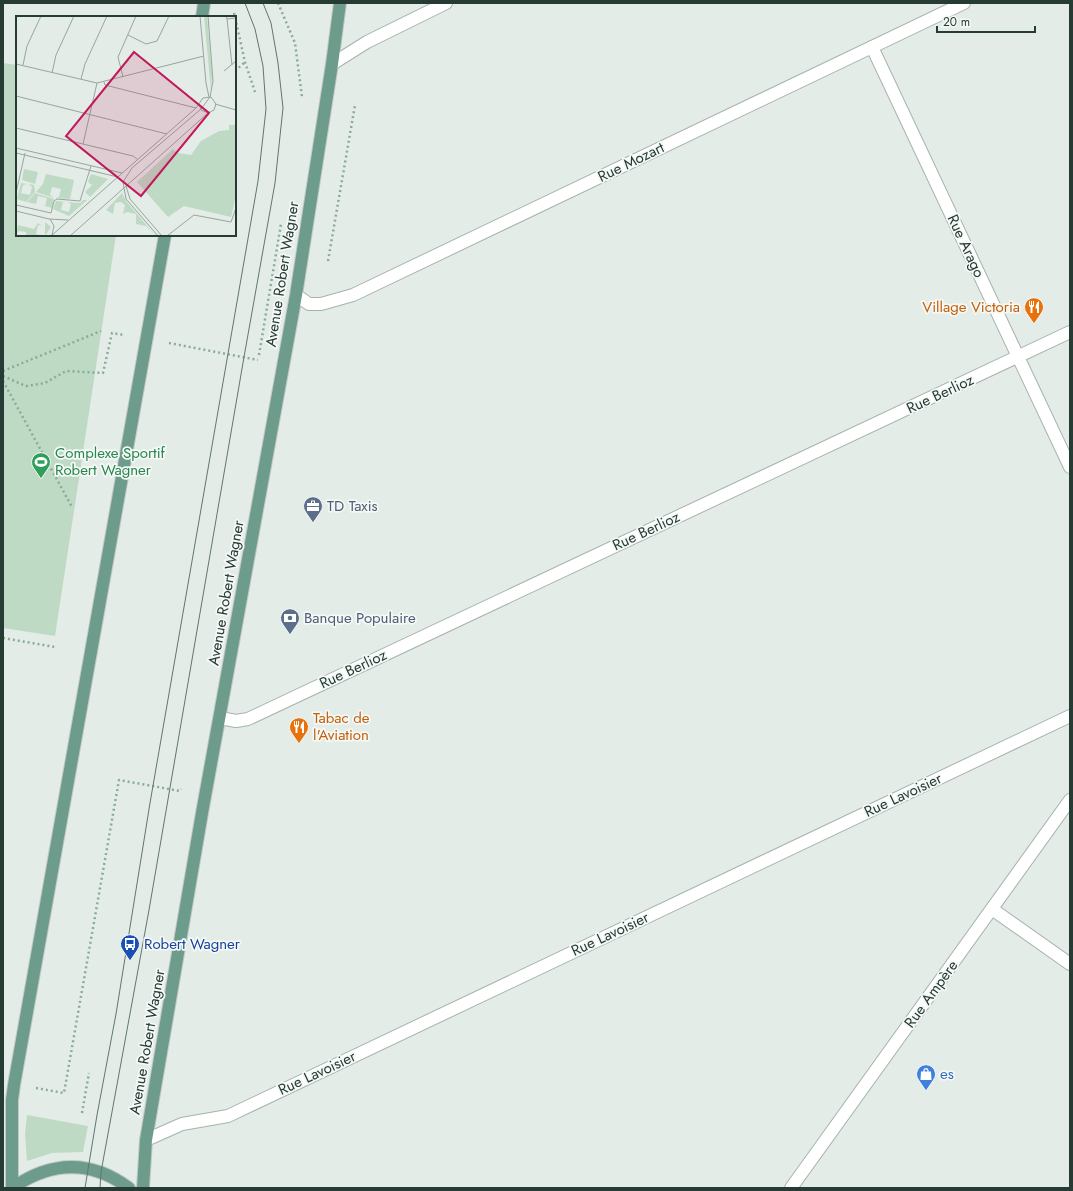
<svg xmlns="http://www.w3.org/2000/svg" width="1073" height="1191" viewBox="0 0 1073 1191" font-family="Jost,sans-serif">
<rect width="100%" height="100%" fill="#e4ece7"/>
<g fill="#bfdac4">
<path d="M 3,63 L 17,65 L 17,235 L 116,235 L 55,636 L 3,628 Z"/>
<path d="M 27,1115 L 88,1126 L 83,1152 L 52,1153 L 27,1161 L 25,1134 Z"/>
</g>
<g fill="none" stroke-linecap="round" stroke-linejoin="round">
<g stroke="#a7b3ad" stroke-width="14">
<g id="minor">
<path d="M 872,47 L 1070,467"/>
<path d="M 332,64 L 367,42 L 446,3"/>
<path d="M 296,295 L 309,304 L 321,304 L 353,295 L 964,3"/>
<path d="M 220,718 L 236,721 L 248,719 L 1070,332"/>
<path d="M 992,909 L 1070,964"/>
<path d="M 146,1140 L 182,1124 L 228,1116 L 1070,716"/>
<path d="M 791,1188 L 1070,800"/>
</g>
</g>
<g stroke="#c2c8c6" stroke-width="14">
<g id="major">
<path d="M 202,17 L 204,3"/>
<path d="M 12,1188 L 12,1100 L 14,1085 L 165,235"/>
<path d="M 12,1188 C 51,1161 90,1159 129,1188"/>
<path d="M 143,1188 L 146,1140 L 202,813 L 296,295 L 332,64 L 340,3"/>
</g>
</g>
<g stroke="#88ab9d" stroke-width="2.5" stroke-dasharray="2 3" stroke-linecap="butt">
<path d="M 278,3 L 295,43 L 302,97"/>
<path d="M 234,13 L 245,62 L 255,92"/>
<path d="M 235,71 L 245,62"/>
<path d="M 328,261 L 355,105"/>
<path d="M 169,343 L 258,360"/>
<path d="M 259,355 L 281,224"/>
<path d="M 3,371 L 101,331"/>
<path d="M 3,376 L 26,386 L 45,383 L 66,371 L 103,373 L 112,333 L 124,335"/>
<path d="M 3,381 L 72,507"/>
<path d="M 3,638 L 55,647"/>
<path d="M 36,1088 L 64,1093 L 119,780 L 180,791 L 181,789"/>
<path d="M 82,1113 L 89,1073"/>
</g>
<use href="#minor" stroke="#fff" stroke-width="12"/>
<use href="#major" stroke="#6d9c8c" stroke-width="12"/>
<g stroke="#60766f" stroke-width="1">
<path d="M 85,1188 L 97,1115 L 116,1014 L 150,803 L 258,181 L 266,109 L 263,66 L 255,29 L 245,3"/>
<path d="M 100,1188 L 101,1172 L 149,910 L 244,357 L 275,183 L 283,108 L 278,63 L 271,23 L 263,3"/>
</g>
</g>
<defs>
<g id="restaurant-pin" transform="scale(1)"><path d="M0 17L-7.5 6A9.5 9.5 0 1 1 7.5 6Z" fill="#e8710a" stroke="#f4f8f6"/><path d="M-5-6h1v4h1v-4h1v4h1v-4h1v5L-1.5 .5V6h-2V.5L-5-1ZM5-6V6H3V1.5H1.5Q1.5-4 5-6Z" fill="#fff"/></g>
<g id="stadium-pin" transform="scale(1)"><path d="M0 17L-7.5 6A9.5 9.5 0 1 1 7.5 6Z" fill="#2e9e5b" stroke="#f4f8f6"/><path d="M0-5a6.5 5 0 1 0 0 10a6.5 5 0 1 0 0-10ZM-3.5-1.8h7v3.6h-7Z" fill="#fff"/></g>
<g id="office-pin" transform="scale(1)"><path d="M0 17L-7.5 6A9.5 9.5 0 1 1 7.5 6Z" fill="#5c6f8a" stroke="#f4f8f6"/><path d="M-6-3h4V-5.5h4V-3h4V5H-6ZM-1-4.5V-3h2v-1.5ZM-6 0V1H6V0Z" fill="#fff"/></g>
<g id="bank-pin" transform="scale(1)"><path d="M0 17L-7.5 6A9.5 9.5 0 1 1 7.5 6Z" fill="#5c6f8a" stroke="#f4f8f6"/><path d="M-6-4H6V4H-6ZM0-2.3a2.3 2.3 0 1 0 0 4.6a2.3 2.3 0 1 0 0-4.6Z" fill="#fff"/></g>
<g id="bus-pin" transform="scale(1)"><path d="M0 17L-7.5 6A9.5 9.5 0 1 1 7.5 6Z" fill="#1a4fb4" stroke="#f4f8f6"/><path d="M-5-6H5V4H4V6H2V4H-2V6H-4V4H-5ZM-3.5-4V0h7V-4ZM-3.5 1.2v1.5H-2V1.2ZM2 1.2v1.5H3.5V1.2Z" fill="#fff"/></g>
<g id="shop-pin" transform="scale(1)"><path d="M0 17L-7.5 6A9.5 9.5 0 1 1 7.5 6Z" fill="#3f7fe0" stroke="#f4f8f6"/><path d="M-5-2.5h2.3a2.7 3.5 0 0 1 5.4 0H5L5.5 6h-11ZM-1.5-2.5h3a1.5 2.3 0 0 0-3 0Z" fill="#fff"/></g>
</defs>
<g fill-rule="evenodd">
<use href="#restaurant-pin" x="1034" y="307"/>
<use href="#stadium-pin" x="41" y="462"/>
<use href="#office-pin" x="313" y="506"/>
<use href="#bank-pin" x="290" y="618"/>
<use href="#restaurant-pin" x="299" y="727"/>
<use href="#bus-pin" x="130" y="944"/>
<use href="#shop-pin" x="926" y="1074"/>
</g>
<g text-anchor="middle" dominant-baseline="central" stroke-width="3.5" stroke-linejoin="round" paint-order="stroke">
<g font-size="15" fill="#253b33" stroke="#f4f8f6">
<text transform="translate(631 162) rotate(-26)">Rue Mozart</text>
<text transform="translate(966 246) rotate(65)">Rue Arago</text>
<text transform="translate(282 274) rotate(-81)">Avenue Robert Wagner</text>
<text transform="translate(940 394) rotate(-25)">Rue Berlioz</text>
<text transform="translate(646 531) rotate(-25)">Rue Berlioz</text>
<text transform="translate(226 593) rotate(-80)">Avenue Robert Wagner</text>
<text transform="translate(353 669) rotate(-25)">Rue Berlioz</text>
<text transform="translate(903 795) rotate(-25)">Rue Lavoisier</text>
<text transform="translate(610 934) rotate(-25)">Rue Lavoisier</text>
<text transform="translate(931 994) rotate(-54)">Rue Ampère</text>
<text transform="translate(147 1042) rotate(-80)">Avenue Robert Wagner</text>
<text transform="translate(317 1073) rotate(-25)">Rue Lavoisier</text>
</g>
<g font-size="15" fill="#c56008" stroke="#f4f8f6" text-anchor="end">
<text x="1020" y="307">Village Victoria</text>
<text x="313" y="718" text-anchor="start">Tabac de<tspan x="313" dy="17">l'Aviation</tspan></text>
</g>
<g font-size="15" fill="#27864d" stroke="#f4f8f6" text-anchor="start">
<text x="55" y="453">Complexe Sportif<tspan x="55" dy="17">Robert Wagner</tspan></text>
</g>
<g font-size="15" fill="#4e5e75" stroke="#f4f8f6" text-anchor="start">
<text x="327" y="506">TD Taxis</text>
<text x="304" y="618">Banque Populaire</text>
</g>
<g font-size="15" fill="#164399" stroke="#f4f8f6" text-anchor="start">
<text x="144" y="944">Robert Wagner</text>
</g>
<g font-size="15" fill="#366cbe" stroke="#f4f8f6" text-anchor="start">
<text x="940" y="1074">es</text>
</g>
</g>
<g transform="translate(16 16)">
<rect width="220" height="220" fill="#e4ece7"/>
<path d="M 188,0 L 191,0 L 196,56 L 195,76 ZM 213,109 L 220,109 L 220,179 L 215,201 L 168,190 L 152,201 L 121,166 L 157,133 L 162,137 L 175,139 L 185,125 L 203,115 L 213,114 ZM 8,153 L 22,156 L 19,168 L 6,164 ZM 30,158 L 58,164 L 54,183 L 39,182 L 43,181 L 45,173 L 36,171 L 34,179 L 38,182 L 20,176 L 27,168 ZM 75,158 L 92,163 L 74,181 L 69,176 L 76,169 L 72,166 ZM 5,167 L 11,168 L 7,169 L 5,177 L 14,179 L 16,171 L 13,168 L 18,169 L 19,176 L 10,186 L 1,183 ZM 19,177 L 38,183 L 36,192 L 29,190 L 31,182 L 22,180 L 20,188 L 11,186 ZM 106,177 L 110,185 L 138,218 L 130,210 L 120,208 L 120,198 L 111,196 L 107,198 L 109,189 L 105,186 L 99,187 L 97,198 L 90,194 ZM 67,184 L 71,184 L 53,200 L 37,193 L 40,185 L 50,186 L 47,186 L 45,194 L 53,196 L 55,188 L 52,186 L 64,187 ZM 29,206 L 35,211 L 29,220 L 10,220 L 10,216 L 2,215 L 0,220 L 2,209 L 18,213 L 22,207 L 26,210 L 22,209 L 20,218 L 29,220 Z" fill="#bfdac4"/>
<path fill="none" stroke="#98a59f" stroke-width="1" d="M 184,0 L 190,67 L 193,81M 210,0 L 211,3 L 220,2M 211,3 L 216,49M 112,19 L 130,28 L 141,25 L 153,0M 0,48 L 81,67 L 188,40M 7,49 L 11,30 L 25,0M 208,55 L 220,45M 36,57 L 40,39 L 58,0M 107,61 L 102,41 L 120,0M 65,63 L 69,48 L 91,0M 88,66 L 89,69 L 180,92M 0,80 L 151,118M 199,88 L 220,94M 0,112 L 117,140 L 121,143M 67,128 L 81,67M 0,132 L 106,157M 0,137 L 102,161M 110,170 L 114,183 L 146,220M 0,177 L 9,137M 0,189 L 35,197 L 38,185 L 41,183 L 64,185 L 75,150M 0,195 L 33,203 L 52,204M 34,203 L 38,210 L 36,219M 35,220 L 180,92 L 187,82 L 195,81 L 200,88 L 198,94 L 192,97 L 185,94 L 183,88M 54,220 L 192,97M 142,220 L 110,183 L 107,166 L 116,152 L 185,93 L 194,81 L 197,65 L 192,0M 151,220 L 178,199 L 215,206 L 220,192"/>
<path fill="#c2185b" fill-opacity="0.15" stroke="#c2185b" stroke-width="2" d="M 118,36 L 193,97 L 125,180 L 50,120 Z"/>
<rect width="220" height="220" fill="none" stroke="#253b33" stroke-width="2"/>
</g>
<rect width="1073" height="1191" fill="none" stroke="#253b33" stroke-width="8"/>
<path d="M937 26v6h98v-6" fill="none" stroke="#253b33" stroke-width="2"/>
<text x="943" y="26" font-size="12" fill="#253b33" stroke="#f4f8f6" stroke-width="3" paint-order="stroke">20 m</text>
</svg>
